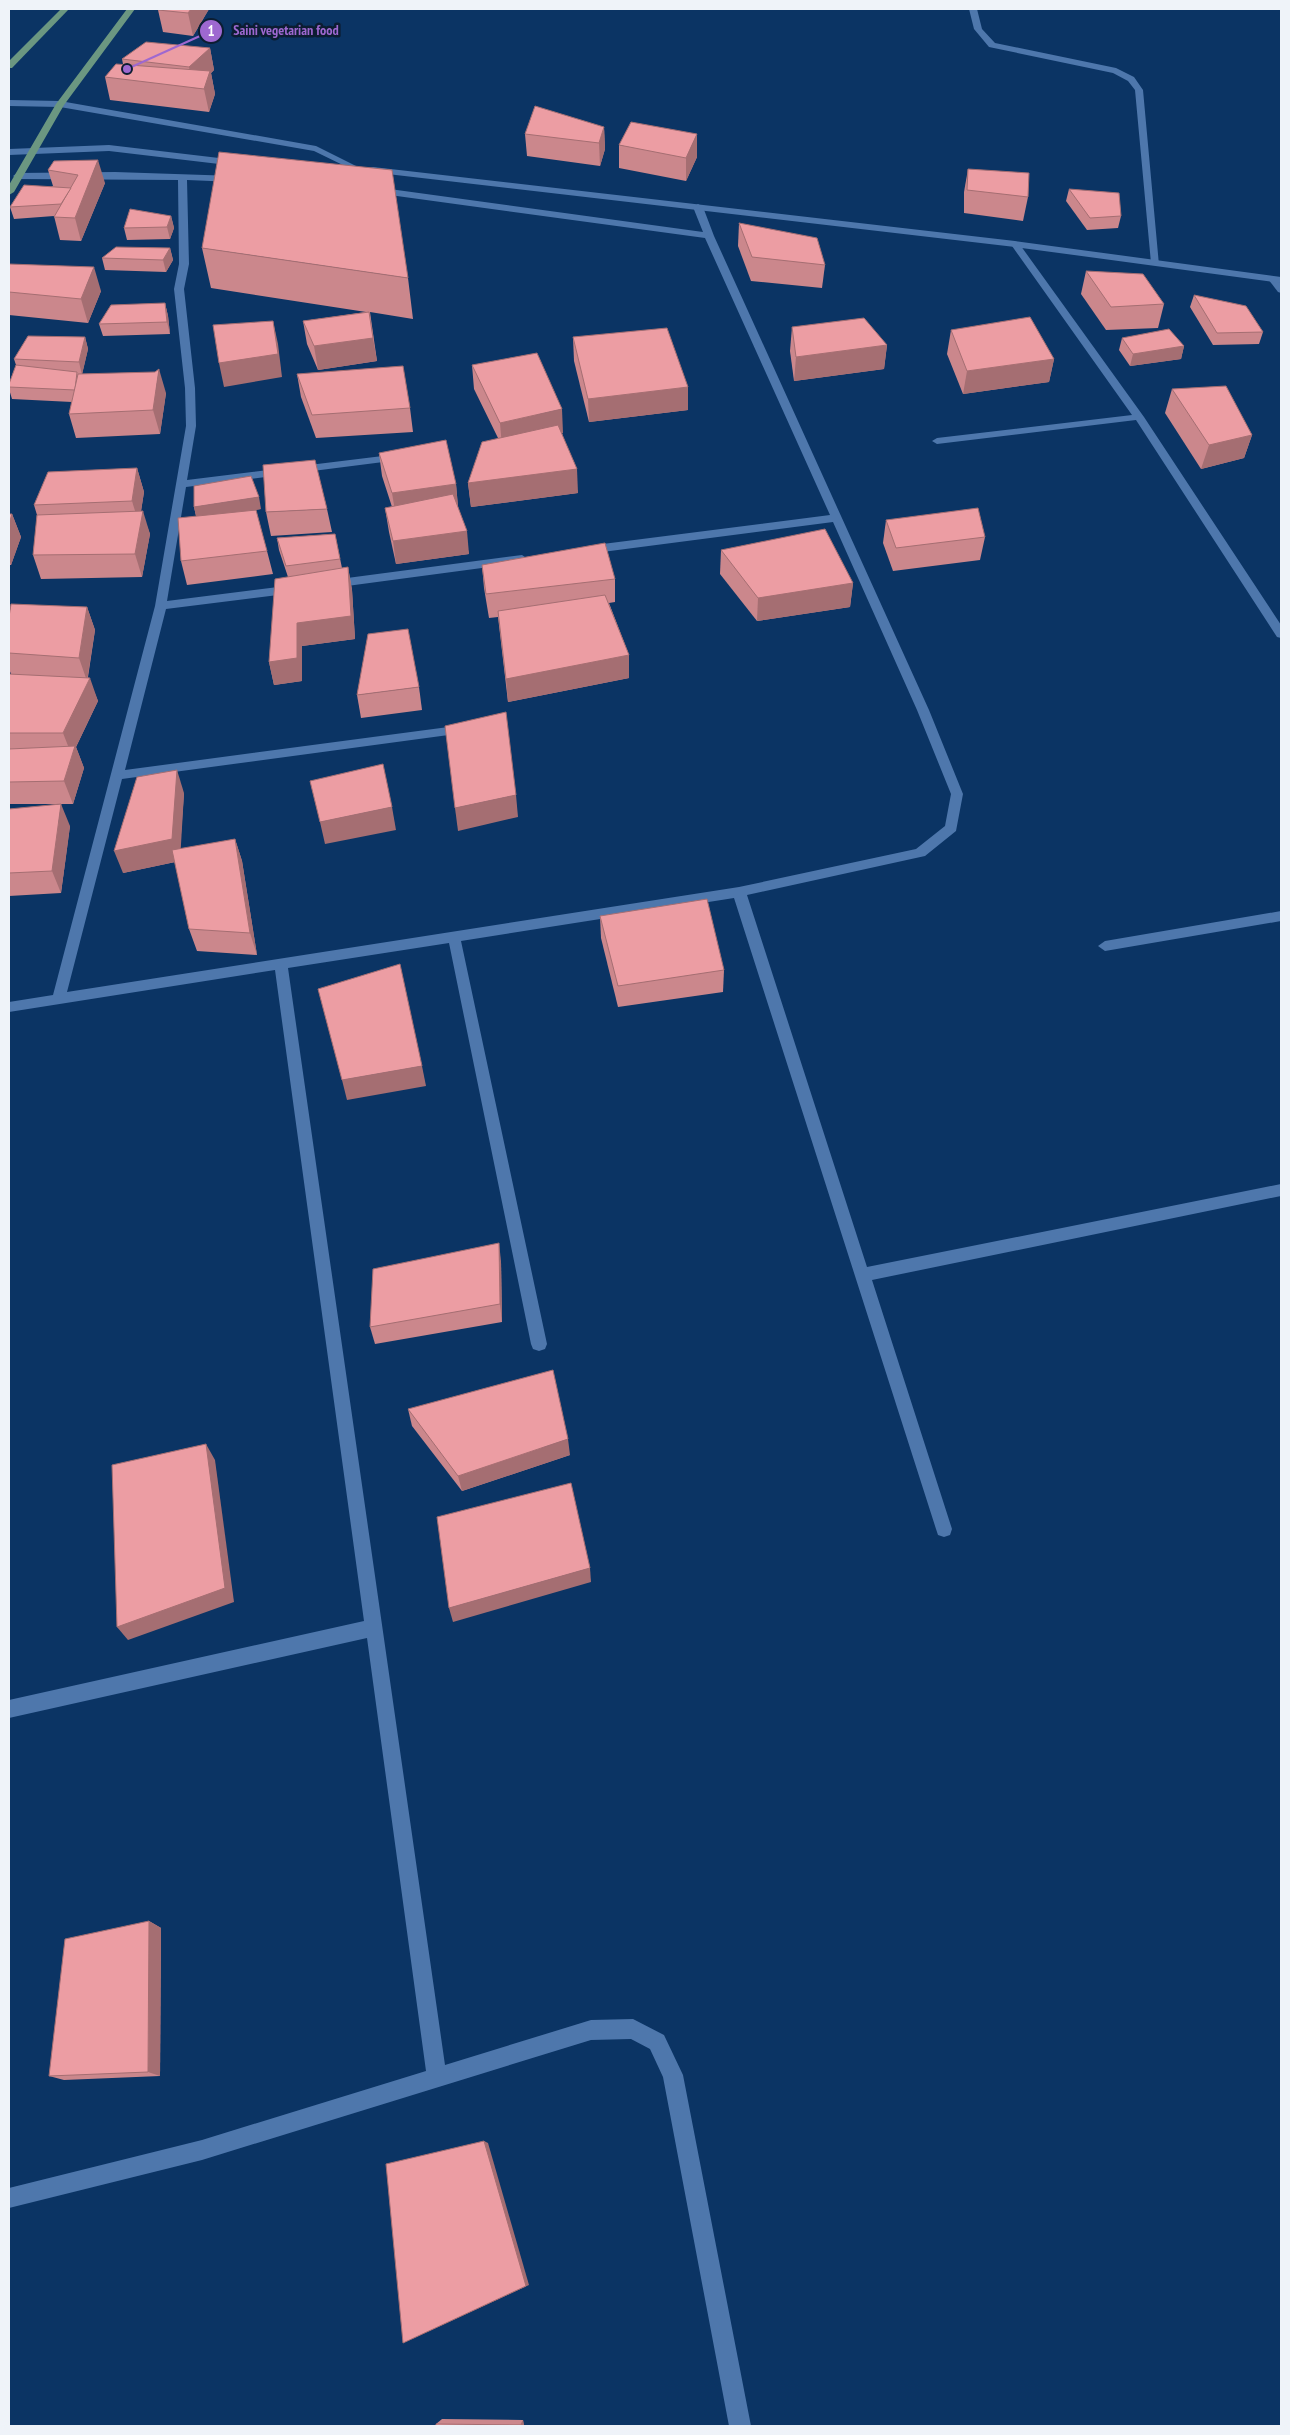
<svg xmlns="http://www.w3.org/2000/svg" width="1290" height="2435" viewBox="0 0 1290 2435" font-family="'PT Sans Narrow',sans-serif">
<rect width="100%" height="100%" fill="#0b3464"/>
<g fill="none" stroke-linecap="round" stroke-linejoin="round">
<g fill="#4e77ac" fill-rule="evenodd">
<path d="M 969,9 L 977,9 L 982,29 L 995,43 L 1116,68 L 1134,77 L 1143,90 L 1159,265 L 1151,263 L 1135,90 L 1128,81 L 1113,73 L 989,47 L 974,29 Z"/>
<path d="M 115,172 L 235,176 L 240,179 L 235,182 L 187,180 L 189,264 L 184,289 L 195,388 L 196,426 L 187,480 L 399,454 L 404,457 L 399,460 L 186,487 L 167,601 L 294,585 L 300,589 L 294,593 L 166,609 L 125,770 L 456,726 L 462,730 L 456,734 L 122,779 L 67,992 L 739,887 L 916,849 L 945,826 L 951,794 L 917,710 L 833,522 L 587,554 L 581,550 L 587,546 L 830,515 L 705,238 L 375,193 L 370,190 L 375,187 L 703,232 L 693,207 L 698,204 L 703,207 L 714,236 L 929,710 L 963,794 L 956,831 L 925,856 L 747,895 L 867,1267 L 1281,1184 L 1281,1196 L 872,1280 L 952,1529 L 950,1535 L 944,1537 L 938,1535 L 936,1529 L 734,898 L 461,941 L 547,1344 L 545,1349 L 539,1351 L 533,1349 L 531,1344 L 449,943 L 288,968 L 445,2065 L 591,2020 L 633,2019 L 664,2035 L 683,2075 L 751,2426 L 729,2426 L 663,2077 L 650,2049 L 631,2039 L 591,2040 L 202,2160 L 9,2208 L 9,2188 L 202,2140 L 426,2071 L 367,1638 L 9,1718 L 9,1700 L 364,1621 L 275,970 L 9,1012 L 9,1002 L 53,995 L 155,606 L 186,426 L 185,388 L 174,289 L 179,264 L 178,180 L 17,179 L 13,176 L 17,173 Z"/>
<path d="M 1012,242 L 1018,242 L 1144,417 L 1281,625 L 1281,638 L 1277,637 L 1136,420 L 937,444 L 932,441 L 937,438 L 1132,415 L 1012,246 Z"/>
<path d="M 1270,277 L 1276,277 L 1281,284 L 1281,293 L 1278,292 L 1268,279 Z"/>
<path d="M 522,555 L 528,559 L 526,562 L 332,588 L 326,584 L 332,580 Z"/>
<path d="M 1281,911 L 1281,921 L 1105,951 L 1098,946 L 1105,941 Z"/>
</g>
<g fill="#4e77ac" fill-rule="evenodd">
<path d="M 9,100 L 60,101 L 316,146 L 358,167 L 351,169 L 314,151 L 60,107 L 9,106 Z"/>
<path d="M 109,145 L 236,160 L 240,163 L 236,166 L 109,151 L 9,155 L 9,149 Z"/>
<path d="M 373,167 L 1015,241 L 1281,277 L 1281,283 L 1015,247 L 370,172 L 370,168 Z"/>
</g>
<g fill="#6b9781" fill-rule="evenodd">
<path d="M 61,9 L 69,9 L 12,68 L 9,68 L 9,61 Z"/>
<path d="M 127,9 L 135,9 L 64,105 L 14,192 L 9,195 L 9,185 L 56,104 Z"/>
</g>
</g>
<g fill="#cb878c">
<path d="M 159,9 L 209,9 L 193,36 L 163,32 L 158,10 Z"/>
<path d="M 210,48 L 214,70 L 211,73 L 215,94 L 209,112 L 110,100 L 105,77 L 123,64 L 122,59 Z"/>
<path d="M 604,127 L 605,149 L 600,166 L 527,156 L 525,134 Z"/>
<path d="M 619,145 L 697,157 L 686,181 L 619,168 Z"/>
<path d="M 54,161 L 105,183 L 81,241 L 60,240 L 54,216 L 14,219 L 10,207 L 53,186 L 48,170 Z"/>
<path d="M 968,169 L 1028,197 L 1023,221 L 964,213 L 964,192 Z"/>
<path d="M 1069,189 L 1121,216 L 1118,228 L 1087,230 L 1066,201 Z"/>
<path d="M 171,216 L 174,228 L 170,239 L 127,240 L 124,228 Z"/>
<path d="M 739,223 L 825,265 L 822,288 L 751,281 L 738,246 Z"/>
<path d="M 170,248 L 173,260 L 166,272 L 105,270 L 102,258 Z"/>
<path d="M 202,248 L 408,278 L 413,319 L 370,312 L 377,361 L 318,370 L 307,344 L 303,321 L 366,312 L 211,288 Z"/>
<path d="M 9,264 L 101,291 L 88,323 L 9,315 Z"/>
<path d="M 1086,271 L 1164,304 L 1158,328 L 1106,330 L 1081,294 Z"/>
<path d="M 1194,295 L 1263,332 L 1259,344 L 1213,345 L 1190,307 Z"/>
<path d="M 165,303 L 168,316 L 170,334 L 103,336 L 99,324 Z"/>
<path d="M 792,327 L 887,345 L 884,369 L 794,381 L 790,351 Z"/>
<path d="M 951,330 L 1054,359 L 1049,382 L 963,394 L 947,354 Z"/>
<path d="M 85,337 L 88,349 L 82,374 L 166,393 L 160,434 L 76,438 L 69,414 L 72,402 L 12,399 L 9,389 L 9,384 L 16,365 L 14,359 Z"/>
<path d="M 573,337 L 688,387 L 688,410 L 589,422 L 574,361 Z"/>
<path d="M 1122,338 L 1184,346 L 1181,359 L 1130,366 L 1119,350 Z"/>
<path d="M 472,365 L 563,433 L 562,433 L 578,493 L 471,507 L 468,483 L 498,438 L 474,389 Z"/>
<path d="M 297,374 L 410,408 L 413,432 L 316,438 L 301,397 Z"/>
<path d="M 1172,389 L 1252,435 L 1244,458 L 1201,469 L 1165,413 Z"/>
<path d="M 379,453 L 456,484 L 458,507 L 469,554 L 396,564 L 389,532 L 385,508 L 392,507 L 382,476 Z"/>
<path d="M 137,468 L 144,492 L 141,511 L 150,534 L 142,577 L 41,579 L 33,555 L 37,515 L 34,505 Z"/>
<path d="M 194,507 L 261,509 L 248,511 L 267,551 L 273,574 L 187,585 L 181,561 L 196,516 Z"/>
<path d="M 327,509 L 332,532 L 271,536 L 266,512 Z"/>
<path d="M 9,514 L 12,514 L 21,537 L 11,565 L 9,565 Z"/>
<path d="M 886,520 L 985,537 L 980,560 L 893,571 L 883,543 Z"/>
<path d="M 335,534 L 342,568 L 348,567 L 352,590 L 355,639 L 302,646 L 302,681 L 274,685 L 269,662 L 288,577 L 279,550 L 277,538 Z"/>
<path d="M 721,550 L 853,583 L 850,607 L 757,621 L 720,574 Z"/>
<path d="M 482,565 L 615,579 L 615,602 L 609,603 L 629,655 L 629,678 L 508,702 L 498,617 L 489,618 L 484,588 Z"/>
<path d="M 87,607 L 95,630 L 88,677 L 98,701 L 76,747 L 84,768 L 73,804 L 9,804 L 9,674 L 11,674 L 9,669 L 9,617 Z"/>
<path d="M 419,687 L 422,710 L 361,718 L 357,695 Z"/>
<path d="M 184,793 L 180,849 L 235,839 L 242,861 L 257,955 L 197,951 L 189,929 L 175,862 L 123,873 Z"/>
<path d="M 9,809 L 70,826 L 61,893 L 9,896 Z"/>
<path d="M 600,916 L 724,970 L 723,992 L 618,1007 L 601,938 Z"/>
<path d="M 501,1261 L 502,1322 L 375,1344 L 370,1327 Z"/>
<path d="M 408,1409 L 570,1455 L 462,1491 L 412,1426 Z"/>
<path d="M 149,1921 L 161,1928 L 160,2076 L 64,2080 L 49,2076 Z"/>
<path d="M 442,2419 L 523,2420 L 524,2426 L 436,2426 L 436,2424 Z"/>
</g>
<g fill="#a56e72">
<path d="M 191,9 L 209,9 L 193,36 L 188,13 Z"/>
<path d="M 210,48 L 214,70 L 211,73 L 215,94 L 209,112 L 204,89 L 193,88 L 189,67 Z"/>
<path d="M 604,127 L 605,149 L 600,166 L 599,143 Z"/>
<path d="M 697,134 L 697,157 L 686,181 L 686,158 Z"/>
<path d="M 98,160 L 105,183 L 81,241 L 75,218 Z"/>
<path d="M 171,216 L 174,228 L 170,239 L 167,227 Z"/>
<path d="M 170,248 L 173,260 L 166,272 L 163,260 Z"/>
<path d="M 94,267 L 101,291 L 88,323 L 81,299 Z"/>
<path d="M 165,303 L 168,316 L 170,334 L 167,322 Z"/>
<path d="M 273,321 L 278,344 L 282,377 L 224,387 L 219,363 Z"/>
<path d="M 85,337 L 88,349 L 82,375 L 79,362 Z"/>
<path d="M 373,338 L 377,361 L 318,370 L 314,346 Z"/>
<path d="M 887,345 L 884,369 L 794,381 L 796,357 Z"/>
<path d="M 1184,346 L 1181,359 L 1130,366 L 1133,354 Z"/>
<path d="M 1054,359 L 1049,382 L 963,394 L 967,371 Z"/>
<path d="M 159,369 L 166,393 L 160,434 L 153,410 Z"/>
<path d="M 688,387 L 688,410 L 589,422 L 588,399 Z"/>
<path d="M 562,409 L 563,433 L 502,447 L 500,423 Z"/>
<path d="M 1252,435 L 1244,458 L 1201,469 L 1209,445 Z"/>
<path d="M 137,468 L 144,492 L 139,524 L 132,501 Z"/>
<path d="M 577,469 L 578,493 L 471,507 L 468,483 Z"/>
<path d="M 456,484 L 458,507 L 396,517 L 392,493 Z"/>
<path d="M 259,497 L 261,509 L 197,520 L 194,507 Z"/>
<path d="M 143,511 L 150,534 L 142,577 L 135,554 Z"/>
<path d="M 12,514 L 21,537 L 11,565 L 9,559 L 9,524 Z"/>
<path d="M 467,531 L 469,554 L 396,564 L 393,541 Z"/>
<path d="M 348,567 L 352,590 L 355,639 L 302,646 L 302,681 L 274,685 L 269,662 L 297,623 Z"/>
<path d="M 853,583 L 850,607 L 757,621 L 758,598 Z"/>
<path d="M 87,607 L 95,630 L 87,681 L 79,658 Z"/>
<path d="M 629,655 L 629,678 L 508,702 L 506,679 Z"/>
<path d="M 90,678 L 98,701 L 76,747 L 84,768 L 73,804 L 64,781 L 72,756 L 63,733 Z"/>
<path d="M 177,770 L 184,793 L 180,861 L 123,873 L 114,851 Z"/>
<path d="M 516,795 L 518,817 L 458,831 L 455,808 Z"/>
<path d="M 61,804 L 70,826 L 61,893 L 52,871 Z"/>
<path d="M 392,807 L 396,830 L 325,844 L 320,822 Z"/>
<path d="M 235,839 L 242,861 L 257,955 L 250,933 Z"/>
<path d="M 422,1066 L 426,1086 L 347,1100 L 342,1080 Z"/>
<path d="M 499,1243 L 501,1261 L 502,1322 L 500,1304 Z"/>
<path d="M 568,1439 L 570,1455 L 462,1491 L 458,1476 Z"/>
<path d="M 206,1444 L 215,1460 L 234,1602 L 128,1640 L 117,1627 Z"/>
<path d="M 590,1568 L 591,1582 L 453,1622 L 449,1608 Z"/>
<path d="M 149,1921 L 161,1928 L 160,2076 L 148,2072 Z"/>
<path d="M 484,2141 L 488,2143 L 529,2285 L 403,2343 Z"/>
<path d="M 523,2420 L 524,2426 L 520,2426 L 520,2425 Z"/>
</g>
<g fill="#ec9da3" stroke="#a56e72">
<path d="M 159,9 L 191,9 L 188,13 L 158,10 Z"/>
<path d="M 146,42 L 210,48 L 189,67 L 122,59 Z"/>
<path d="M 116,64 L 210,71 L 204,89 L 105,77 Z"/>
<path d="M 535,106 L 604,127 L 599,143 L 525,134 Z"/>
<path d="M 631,122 L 697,134 L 686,158 L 619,145 Z"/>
<path d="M 219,152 L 392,170 L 408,278 L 202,248 Z"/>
<path d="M 98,160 L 75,218 L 54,217 L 78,175 L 48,170 L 54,161 Z"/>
<path d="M 968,169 L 1029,173 L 1028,197 L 967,190 Z"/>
<path d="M 24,185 L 71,188 L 61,204 L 10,207 Z"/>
<path d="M 1069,189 L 1119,193 L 1121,216 L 1090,218 Z"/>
<path d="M 130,209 L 171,216 L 167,227 L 124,228 Z"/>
<path d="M 739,223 L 817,238 L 825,265 L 752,257 Z"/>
<path d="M 116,247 L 170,248 L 163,260 L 102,258 Z"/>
<path d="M 9,264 L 94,267 L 81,299 L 9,292 Z"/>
<path d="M 1086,271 L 1143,274 L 1164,304 L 1111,307 Z"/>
<path d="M 1194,295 L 1246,306 L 1263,332 L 1217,333 Z"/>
<path d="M 165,303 L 167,322 L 99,324 L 111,305 Z"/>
<path d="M 369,312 L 373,338 L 314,346 L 303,321 Z"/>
<path d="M 1030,317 L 1054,359 L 967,371 L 951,330 Z"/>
<path d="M 864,318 L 887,345 L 796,357 L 792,327 Z"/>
<path d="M 273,321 L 278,354 L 219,363 L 213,325 Z"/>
<path d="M 667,328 L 688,387 L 588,399 L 573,337 Z"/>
<path d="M 1169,329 L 1184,346 L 1133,354 L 1122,338 Z"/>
<path d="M 28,336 L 85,337 L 79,362 L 14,359 Z"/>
<path d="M 537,353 L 562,409 L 500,423 L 472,365 Z"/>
<path d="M 16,365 L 77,372 L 75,390 L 9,387 L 9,384 Z"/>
<path d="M 403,366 L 410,408 L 312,415 L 297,374 Z"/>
<path d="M 159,369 L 153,410 L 69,414 L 78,374 L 155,372 Z"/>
<path d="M 1226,386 L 1252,435 L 1209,445 L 1172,389 Z"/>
<path d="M 558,425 L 577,469 L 468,483 L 482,442 Z"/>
<path d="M 446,440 L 456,484 L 392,493 L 379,453 Z"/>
<path d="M 315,460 L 327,509 L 266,512 L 263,465 Z"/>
<path d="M 137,468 L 132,501 L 34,505 L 48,472 Z"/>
<path d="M 251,476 L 259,497 L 194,507 L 194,486 Z"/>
<path d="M 453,494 L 467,531 L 393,541 L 385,508 Z"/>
<path d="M 978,508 L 985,537 L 896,548 L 886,520 Z"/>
<path d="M 256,510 L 267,551 L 181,561 L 178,518 Z"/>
<path d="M 143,511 L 135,554 L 33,555 L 37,515 Z"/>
<path d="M 9,514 L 12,514 L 9,524 Z"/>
<path d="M 825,529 L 853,583 L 758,598 L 721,550 Z"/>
<path d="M 335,534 L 340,559 L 286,566 L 277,538 Z"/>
<path d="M 605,543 L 615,579 L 486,594 L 482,565 Z"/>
<path d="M 348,567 L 351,616 L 297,623 L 297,658 L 269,662 L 275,579 Z"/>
<path d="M 605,595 L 629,655 L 506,679 L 498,611 Z"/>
<path d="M 11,604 L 87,607 L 79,658 L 9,653 L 9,617 Z"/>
<path d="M 408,629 L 419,687 L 357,695 L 368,634 Z"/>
<path d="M 9,674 L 90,678 L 63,733 L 9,733 Z"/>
<path d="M 506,712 L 516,795 L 455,808 L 445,726 Z"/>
<path d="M 75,746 L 64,781 L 9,782 L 9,749 Z"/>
<path d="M 383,764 L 392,807 L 320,822 L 310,781 Z"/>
<path d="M 177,770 L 172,839 L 114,851 L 137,777 Z"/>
<path d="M 61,804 L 52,871 L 9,873 L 9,809 Z"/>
<path d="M 235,839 L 250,933 L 189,929 L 172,850 Z"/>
<path d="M 707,899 L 724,970 L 618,986 L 600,916 Z"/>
<path d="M 400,964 L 422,1066 L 342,1080 L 318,989 Z"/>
<path d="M 499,1243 L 500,1304 L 370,1327 L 373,1269 Z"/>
<path d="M 553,1370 L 568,1439 L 458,1476 L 408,1409 Z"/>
<path d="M 206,1444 L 225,1588 L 117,1627 L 112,1465 Z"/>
<path d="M 571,1483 L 590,1568 L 449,1608 L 437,1517 Z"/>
<path d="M 149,1921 L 148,2072 L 49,2076 L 65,1939 Z"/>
<path d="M 484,2141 L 526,2286 L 403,2343 L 386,2164 Z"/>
<path d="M 436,2424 L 520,2425 L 520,2426 L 436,2426 Z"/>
</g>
<path fill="none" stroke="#9e68d0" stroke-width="2" d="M127 69L211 31"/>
<g fill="#9e68d0" stroke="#0c1d32" stroke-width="2">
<circle cx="127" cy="69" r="5"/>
<circle cx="211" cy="31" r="12"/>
</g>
<g font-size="15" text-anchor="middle" font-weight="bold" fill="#fff">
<text x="211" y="36">1</text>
</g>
<g font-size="14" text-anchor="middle" font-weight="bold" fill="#9e68d0" stroke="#0c1d32" stroke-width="5" stroke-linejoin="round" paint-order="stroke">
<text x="286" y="35">Saini vegetarian food</text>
</g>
<rect width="1290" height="2435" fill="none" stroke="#eff3f9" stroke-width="20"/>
</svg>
